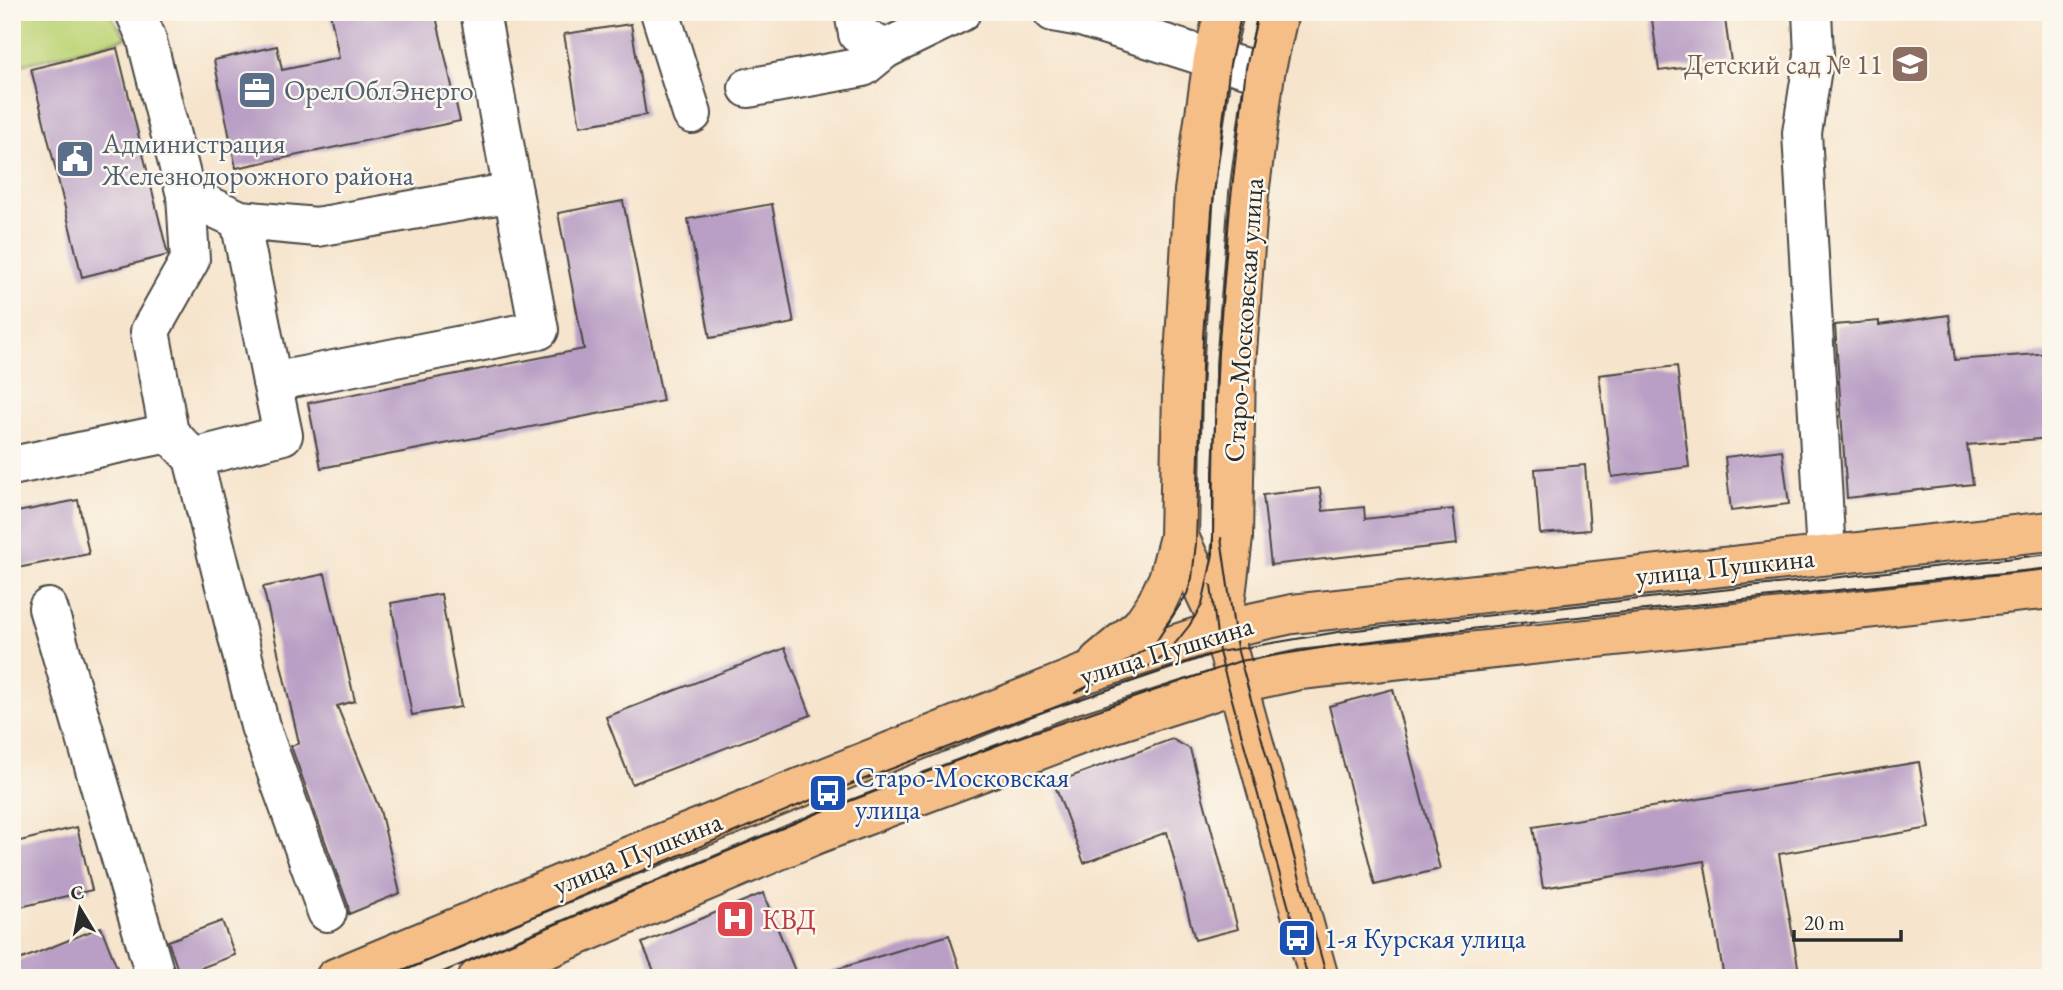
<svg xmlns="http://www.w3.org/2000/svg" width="2063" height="990" viewBox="0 0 2063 990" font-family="'EB Garamond',serif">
<rect width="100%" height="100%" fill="#fbf7ec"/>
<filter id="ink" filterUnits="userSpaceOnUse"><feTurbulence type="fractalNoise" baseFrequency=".0143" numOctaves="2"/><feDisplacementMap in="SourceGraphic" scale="14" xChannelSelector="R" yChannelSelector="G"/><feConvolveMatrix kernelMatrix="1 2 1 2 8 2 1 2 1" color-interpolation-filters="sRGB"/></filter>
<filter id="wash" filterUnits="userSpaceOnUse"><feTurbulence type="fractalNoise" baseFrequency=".00686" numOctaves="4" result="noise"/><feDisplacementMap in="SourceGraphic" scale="28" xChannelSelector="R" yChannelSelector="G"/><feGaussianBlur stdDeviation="1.57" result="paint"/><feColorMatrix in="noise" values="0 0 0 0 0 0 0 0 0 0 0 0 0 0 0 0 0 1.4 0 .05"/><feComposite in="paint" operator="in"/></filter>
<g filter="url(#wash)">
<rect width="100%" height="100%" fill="#f6e4cc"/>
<path fill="#bfd579" stroke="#758052" stroke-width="2" d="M 12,12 L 108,12 L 127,38 L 17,66 L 12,46 Z"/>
<g id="blocks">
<g fill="#b99fc5">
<path d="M 330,12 L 435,12 L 460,121 L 236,168 L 214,60 L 277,46 L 282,70 L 339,58 Z"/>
<path d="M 1651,12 L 1724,12 L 1731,62 L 1659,71 Z"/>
<path d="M 631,24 L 646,115 L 580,126 L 564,34 Z"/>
<path d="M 117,48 L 168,255 L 82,277 L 31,69 Z"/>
<path d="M 623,201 L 663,401 L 321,468 L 308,403 L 584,349 L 558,213 Z"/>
<path d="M 772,204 L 794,323 L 710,338 L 688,219 Z"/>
<path d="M 1949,315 L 1955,360 L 2051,353 L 2051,438 L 1967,445 L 1973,484 L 1847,498 L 1835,325 L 1879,321 L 1879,325 Z"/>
<path d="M 1677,366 L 1689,467 L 1612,477 L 1599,375 Z"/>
<path d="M 1782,450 L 1789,504 L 1731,511 L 1725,457 Z"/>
<path d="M 1585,465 L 1590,530 L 1540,534 L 1535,469 Z"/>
<path d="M 1320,488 L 1323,511 L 1364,507 L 1365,519 L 1453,509 L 1457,544 L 1271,565 L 1263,495 Z"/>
<path d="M 78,500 L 89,554 L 12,569 L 12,513 Z"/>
<path d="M 325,574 L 355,701 L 337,706 L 380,810 L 400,893 L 349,914 L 348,905 L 291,746 L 299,743 L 263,587 Z"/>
<path d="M 441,594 L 461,707 L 412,715 L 391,603 Z"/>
<path d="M 785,648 L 811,715 L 632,784 L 606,717 Z"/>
<path d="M 1393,689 L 1440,869 L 1375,885 L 1329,706 Z"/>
<path d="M 1172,739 L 1190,749 L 1238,929 L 1195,940 L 1167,832 L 1084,863 L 1054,783 Z"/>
<path d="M 1919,762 L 1930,828 L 1779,854 L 1800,978 L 1724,978 L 1704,861 L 1543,888 L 1533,827 Z"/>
<path d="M 77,827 L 92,890 L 12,909 L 12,843 Z"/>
<path d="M 763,893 L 798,978 L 657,978 L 642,943 Z"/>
<path d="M 222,921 L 235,955 L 180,976 L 168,941 Z"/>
<path d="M 101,927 L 121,978 L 12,978 L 12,963 Z"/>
<path d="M 949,935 L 963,978 L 832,978 L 831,971 Z"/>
</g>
</g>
</g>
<g filter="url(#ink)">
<use href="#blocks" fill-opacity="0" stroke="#494743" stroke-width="2"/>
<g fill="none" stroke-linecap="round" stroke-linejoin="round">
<g stroke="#494743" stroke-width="42">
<g id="minor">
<path d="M 135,12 L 146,37 L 186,195 L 240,220 L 317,227 L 513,192 L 539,330 L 272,382 L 240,220"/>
<path d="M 480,12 L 513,192"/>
<path d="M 660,12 L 692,114"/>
<path d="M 854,12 L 858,34 L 885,49 L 961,12"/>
<path d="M 1053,12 L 1081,17 L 1213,59 L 1265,73"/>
<path d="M 1812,12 L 1814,55 L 1802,133 L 1826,555"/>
<path d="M 748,88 L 863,67 L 885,49"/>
<path d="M 186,195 L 190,260 L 150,331 L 169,433 L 193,458 L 283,435 L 272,382"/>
<path d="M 193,458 L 260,726 L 327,912"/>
<path d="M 12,466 L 169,433"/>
<path d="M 48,608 L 156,978"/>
</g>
</g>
<g stroke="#494743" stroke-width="42">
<g id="major">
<path d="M 1179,537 L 1222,629 L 1319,978"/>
<path d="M 1222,629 L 1233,538 L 1236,365 L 1249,194 L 1265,73 L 1279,12"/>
<path d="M 1099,661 L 1141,626 L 1156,604 L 1168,579 L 1179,537 L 1182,390 L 1194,191 L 1213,59 L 1224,12"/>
<path d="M 335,978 L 597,869 L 1084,674 L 1222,629 L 1292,614 L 2051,531"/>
<path d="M 478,978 L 817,834 L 1087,732 L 1236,684 L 1300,670 L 2051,589"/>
</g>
</g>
<use href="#minor" stroke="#fff" stroke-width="38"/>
<use href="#major" stroke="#f6be87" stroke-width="38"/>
<g stroke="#2b2b2b" stroke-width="2">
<path d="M 1221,538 L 1237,648 L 1327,978"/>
<path d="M 1211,585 L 1219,652 L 1308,978"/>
<path d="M 1135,675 L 1166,655 L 1189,626 L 1202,605 L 1213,554 L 1213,472 L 1218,353 L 1230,206 L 1246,68 L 1258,12"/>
<path d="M 1075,693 L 1094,683 L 1156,642 L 1187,594 L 1192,578 L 1196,543 L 1203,337 L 1212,211 L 1230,64 L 1242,12"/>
<path d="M 386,978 L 828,793 L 1019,720 L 1219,652 L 1338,632 L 2051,554"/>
<path d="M 429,978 L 818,813 L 1006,742 L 1240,661 L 1339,645 L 1520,623 L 2051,568"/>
</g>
</g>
</g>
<defs>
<g id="school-square" transform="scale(2.0125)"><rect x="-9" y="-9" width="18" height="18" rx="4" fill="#8d6e63" stroke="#fbf7ec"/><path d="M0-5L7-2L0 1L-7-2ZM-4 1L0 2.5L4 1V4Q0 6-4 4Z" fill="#fff"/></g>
<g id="office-square" transform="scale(2.0125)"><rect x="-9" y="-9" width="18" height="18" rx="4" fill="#5c6f8a" stroke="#fbf7ec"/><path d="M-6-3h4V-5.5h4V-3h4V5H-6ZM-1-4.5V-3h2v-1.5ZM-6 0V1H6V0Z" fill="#fff"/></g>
<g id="civic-square" transform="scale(2.0125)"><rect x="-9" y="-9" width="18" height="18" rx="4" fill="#5c6f8a" stroke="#fbf7ec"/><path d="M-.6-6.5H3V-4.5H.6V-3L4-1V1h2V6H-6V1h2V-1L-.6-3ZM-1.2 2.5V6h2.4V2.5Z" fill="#fff"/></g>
<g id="bus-square" transform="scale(2.0125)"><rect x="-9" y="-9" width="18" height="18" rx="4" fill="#1a4fb4" stroke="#fbf7ec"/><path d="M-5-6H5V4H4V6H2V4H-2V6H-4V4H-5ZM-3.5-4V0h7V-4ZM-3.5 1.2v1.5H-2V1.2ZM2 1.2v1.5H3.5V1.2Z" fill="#fff"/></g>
<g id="hospital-square" transform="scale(2.0125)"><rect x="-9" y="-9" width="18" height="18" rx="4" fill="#e0444e" stroke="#fbf7ec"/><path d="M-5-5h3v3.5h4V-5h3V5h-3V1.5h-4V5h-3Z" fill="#fff"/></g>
</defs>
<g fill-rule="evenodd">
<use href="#school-square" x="1910" y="64"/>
<use href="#office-square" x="257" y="90"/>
<use href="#civic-square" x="75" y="159"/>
<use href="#bus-square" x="828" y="793"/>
<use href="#hospital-square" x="735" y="919"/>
<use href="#bus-square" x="1297" y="938"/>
</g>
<g text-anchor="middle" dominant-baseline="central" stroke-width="5" stroke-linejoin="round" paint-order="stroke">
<g font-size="28" fill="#785e54" stroke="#fbf7ec" text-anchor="end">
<text x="1883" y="64">Детский сад № 11</text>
</g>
<g font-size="28" fill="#4e5e75" stroke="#fbf7ec" text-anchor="start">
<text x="284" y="90">ОрелОблЭнерго</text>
<text x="102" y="143">Администрация<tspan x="102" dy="32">Железнодорожного района</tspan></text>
</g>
<g font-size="28" fill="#2b2b2b" stroke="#fbf7ec">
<text transform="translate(1243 320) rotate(-86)">Старо-Московская улица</text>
<text transform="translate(1725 566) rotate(-6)">улица Пушкина</text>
<text transform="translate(1166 650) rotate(-17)">улица Пушкина</text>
<text transform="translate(637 853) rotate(-22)">улица Пушкина</text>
</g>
<g font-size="28" fill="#164399" stroke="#fbf7ec" text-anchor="start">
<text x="855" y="777">Старо-Московская<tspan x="855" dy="32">улица</tspan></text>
<text x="1324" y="938">1-я Курская улица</text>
</g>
<g font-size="28" fill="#be3a42" stroke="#fbf7ec" text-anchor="start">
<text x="762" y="919">КВД</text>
</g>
</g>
<rect width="2063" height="990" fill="none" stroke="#fbf7ec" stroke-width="42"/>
<g transform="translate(80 909) rotate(350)" stroke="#fbf7ec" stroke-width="5" paint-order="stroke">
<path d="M0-5L12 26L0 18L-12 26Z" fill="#2b2b2b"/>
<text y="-10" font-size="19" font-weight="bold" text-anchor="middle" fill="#2b2b2b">С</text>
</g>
<path d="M1794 930v10h107v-10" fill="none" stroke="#2b2b2b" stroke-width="3.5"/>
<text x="1804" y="930" font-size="21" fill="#2b2b2b" stroke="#fbf7ec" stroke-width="5" paint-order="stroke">20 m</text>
</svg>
